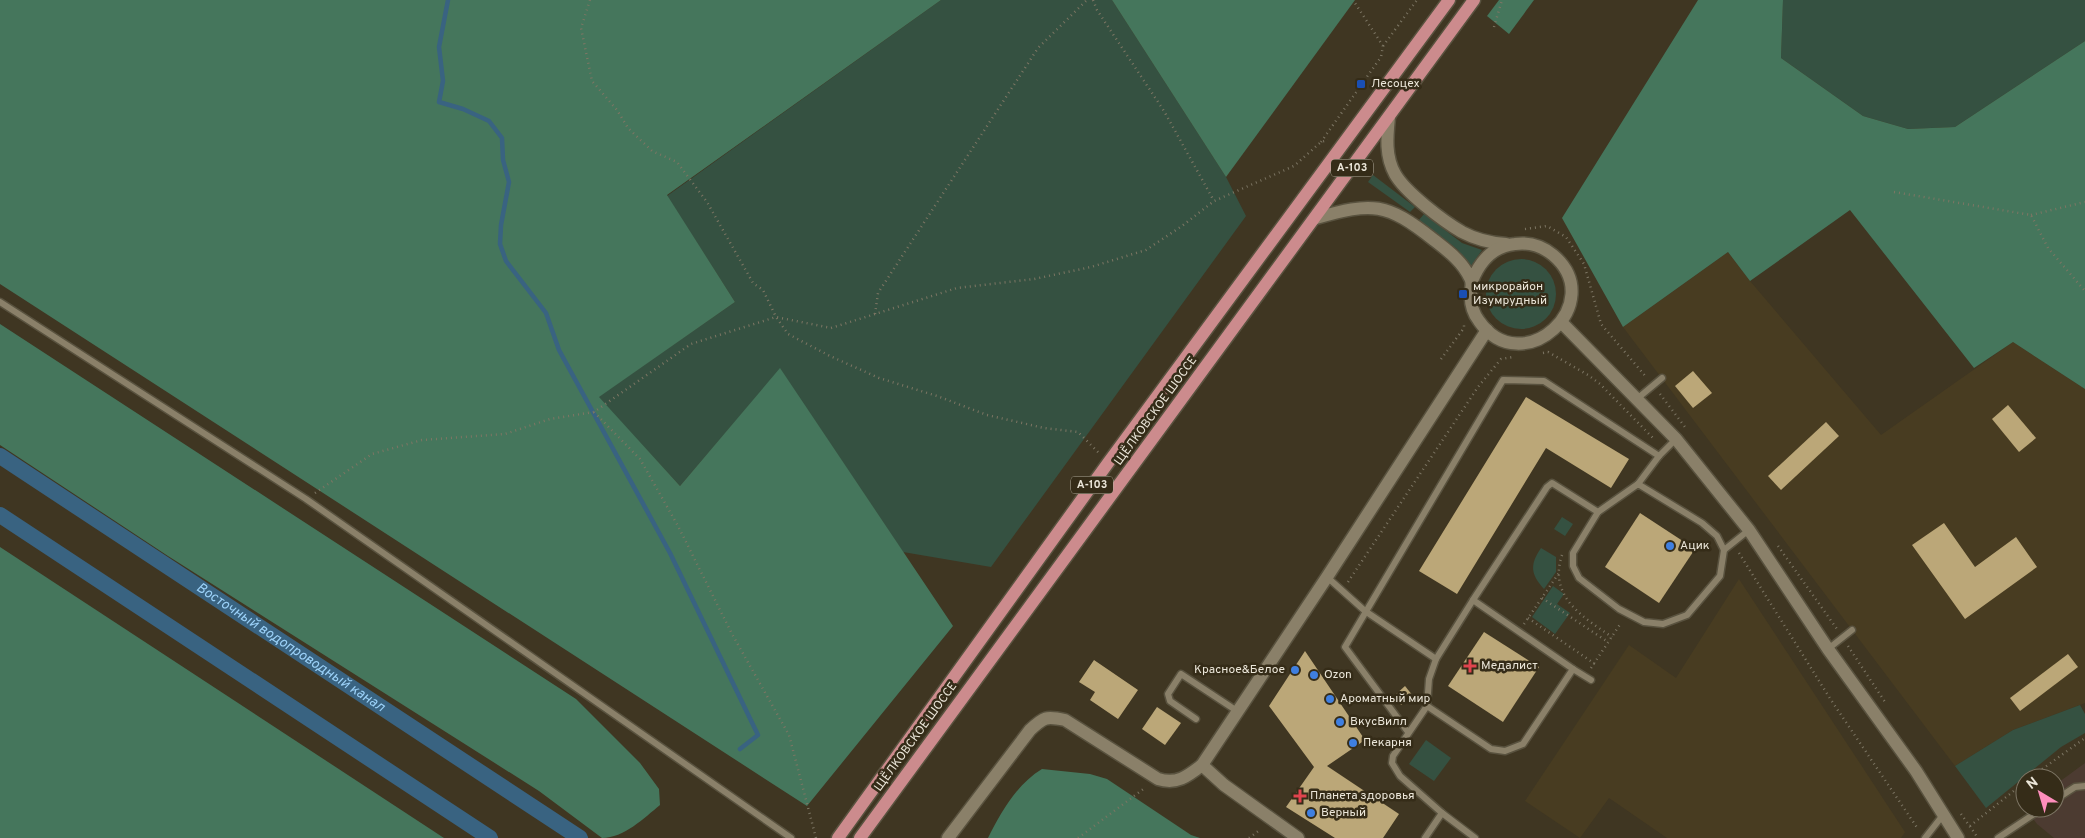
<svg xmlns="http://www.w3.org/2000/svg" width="2085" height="838" viewBox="0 0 2085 838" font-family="Overpass,sans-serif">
<rect width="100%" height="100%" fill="#3f3622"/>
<g fill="#483c21">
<path d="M 1728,252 L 1750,281 L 1881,435 L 2013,342 L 2085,389 L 2085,703 L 2013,730 L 1955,766 L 1623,327 Z"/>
<path d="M 1739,579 L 1905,832 L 1901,838 L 1667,838 L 1609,798 L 1580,838 L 1525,801 L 1629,645 L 1676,678 Z"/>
</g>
<path fill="#4c3b31" d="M 2085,763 L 2085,838 L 2054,838 L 2037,824 L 2025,808 L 2055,808 L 2055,785 Z"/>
<g fill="#355141">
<path d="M 941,0 L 1112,0 L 1226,177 L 1246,216 L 991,567 L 903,552 L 780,369 L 680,486 L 598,397 L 735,302 L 667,196 Z"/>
<path d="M 1783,0 L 2085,0 L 2085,41 L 1955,127 L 1908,129 L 1863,116 L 1781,58 Z"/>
<path d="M 1373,175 L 1415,207 L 1410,212 L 1368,182 Z"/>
<path d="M 1424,214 L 1462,243 L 1482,250 L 1471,266 L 1457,249 L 1419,220 Z"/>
<circle cx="1521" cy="294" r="35"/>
<path d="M 1562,517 L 1573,524 L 1565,536 L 1554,529 Z"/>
<path d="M 1541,548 L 1556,557 L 1556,572 L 1544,589 C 1530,574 1530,564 1541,548 Z"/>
<path d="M 1553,586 L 1564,594 L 1557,604 L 1570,613 L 1555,634 L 1532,617 Z"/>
<path d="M 2080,705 L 2085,714 L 2085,733 L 2061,747 L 1986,808 L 1955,766 L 2013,730 Z"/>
<path d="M 1426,740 L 1451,758 L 1434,781 L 1409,764 Z"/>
</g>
<g fill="#45765c">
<path d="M 0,0 L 941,0 L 667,195 L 735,302 L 599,397 L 680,486 L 780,368 L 953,626 L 807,806 L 0,284 Z"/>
<path d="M 1112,0 L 1355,0 L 1226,177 Z"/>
<path d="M 1499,0 L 1534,0 L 1509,34 L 1487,16 Z"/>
<path d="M 1698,0 L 1783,0 L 1781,58 L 1863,116 L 1908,129 L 1955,127 L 2085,41 L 2085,389 L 2013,342 L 1974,368 L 1850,210 L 1750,281 L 1728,252 L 1623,327 L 1562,218 Z"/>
<path d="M 0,324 L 576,699 L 640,763 L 659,789 L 660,805 C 644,818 624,838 602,838 L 539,791 L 168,556 L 0,445 Z"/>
<path d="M 0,547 L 444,838 L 0,838 Z"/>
<path d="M 1042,769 L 1090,774 L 1107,779 L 1191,835 L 1200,838 L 988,838 C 1001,812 1017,784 1042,769 Z"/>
</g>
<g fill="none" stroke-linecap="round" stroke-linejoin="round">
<path stroke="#396381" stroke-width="4.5" d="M 448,0 L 439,47 L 443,81 L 439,102 L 463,109 L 489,121 L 502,138 L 503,160 L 509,182 L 501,225 L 500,244 L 506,261 L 546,313 L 559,350 L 670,553 L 758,735 L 740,749"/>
<g stroke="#396381" stroke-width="16">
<path id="s1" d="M 0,456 L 580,838"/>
<path d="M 0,515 L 490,838"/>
</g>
</g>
<g fill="#bba778">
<path d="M 1693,371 L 1712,393 L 1693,408 L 1675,386 Z"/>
<path d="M 1526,397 L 1629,459 L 1611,488 L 1546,448 L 1457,594 L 1419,571 Z"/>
<path d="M 2008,405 L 2036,438 L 2019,452 L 1992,419 Z"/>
<path d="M 1826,422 L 1839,436 L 1781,490 L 1768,476 Z"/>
<path d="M 1640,513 L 1695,549 L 1659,603 L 1605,567 Z"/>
<path d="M 1944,523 L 1975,567 L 2016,537 L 2037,567 L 1965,619 L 1912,545 Z"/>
<path d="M 1484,632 L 1539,667 L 1503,722 L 1448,686 Z"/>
<path d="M 1305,651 L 1365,740 L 1327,766 L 1399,814 L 1383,838 L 1335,838 L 1286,807 L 1314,767 L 1269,706 Z"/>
<path d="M 2068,654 L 2078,667 L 2020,711 L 2010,698 Z"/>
<path d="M 1094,660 L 1138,690 L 1118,719 L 1090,700 L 1095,692 L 1079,682 Z"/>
<path d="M 1405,686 L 1413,696 L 1401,705 L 1394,696 Z"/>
<path d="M 1157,707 L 1181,723 L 1165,745 L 1142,729 Z"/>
</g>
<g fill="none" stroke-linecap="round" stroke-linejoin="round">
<g stroke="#59523f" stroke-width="9">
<g id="service">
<path d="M 0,302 L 306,499 L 791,838"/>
<path d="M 1638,398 L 1662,378"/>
<path d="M 1659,456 L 1676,439"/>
<path d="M 1638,484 L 1702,523 L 1717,536 L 1724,550 L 1720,576 L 1687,615 L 1663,624 L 1644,622 L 1619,609 L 1579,578 L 1573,566 L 1573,553 L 1598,512 Z"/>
<path d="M 1724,550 L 1749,530"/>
<path d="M 1327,577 L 1365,611 L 1436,659"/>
<path d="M 1473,600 L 1573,669 L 1523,744 L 1505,751 L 1491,749 L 1427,706 L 1429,679 L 1436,659 Z"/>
<path d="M 1473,600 L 1547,487 L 1552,483 L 1598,512"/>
<path d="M 1828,649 L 1852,630"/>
<path d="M 1573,669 L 1591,680"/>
<path d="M 1196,719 L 1170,701 L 1168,694 L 1181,674 L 1237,711"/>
<path d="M 1408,732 L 1345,647 L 1503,380 L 1544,381 L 1659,456 L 1638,484"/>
<path d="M 2055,800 L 2075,787 L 2085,786"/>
<path d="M 1442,813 L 1475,838"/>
<path d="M 1425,838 L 1442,813 L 1400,776 L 1392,763 L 1393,756 L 1427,706"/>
<path d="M 1925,838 L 1943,815"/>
<path d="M 1998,838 L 2043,808"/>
</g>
</g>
<g stroke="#59523f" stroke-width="15">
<g id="minor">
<path d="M 1389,117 C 1387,137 1385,156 1395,174 C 1405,192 1443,221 1462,232 C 1475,239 1491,243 1506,244"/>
<path d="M 1316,218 C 1373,202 1386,202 1434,240 C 1448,251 1462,261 1470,278 C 1473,283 1471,287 1471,292 C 1470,302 1473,313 1479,321 C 1522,383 1610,303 1553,255 C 1542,246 1529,242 1515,244 C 1493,246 1480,261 1472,281"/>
<path d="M 1561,322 L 1676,439 L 1749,530 L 1828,649 L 1916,771 L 1958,838"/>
<path d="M 1202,765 L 1224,785 L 1298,838"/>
<path d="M 948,838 L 1030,730 C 1044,717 1046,716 1065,720 L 1158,779 C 1177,785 1188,776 1202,765 L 1327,577 L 1487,330"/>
</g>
</g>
<g stroke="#59523f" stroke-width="15">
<g id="primary">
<path d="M 838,838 L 1108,463 L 1449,0"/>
<path d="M 860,838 L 1474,0"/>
</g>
</g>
<g stroke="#7d7664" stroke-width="2.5" stroke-dasharray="1 4" stroke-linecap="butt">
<path d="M 590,0 L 581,28 L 592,81 L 617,110 L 628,128 L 652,151 L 677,162 L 707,202 L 753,283 L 763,290 L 776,317 L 788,334 L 830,356 L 879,378 L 937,396 L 987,415 L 1044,428 L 1078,432 L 1099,453"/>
<path d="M 1093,0 L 1097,10 L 1164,111 L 1214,201"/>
<path d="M 1494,27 L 1502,0"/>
<path d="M 1383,46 L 1417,0"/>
<path d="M 1321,142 L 1381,57 L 1383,46 L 1353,0"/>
<path d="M 1894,192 L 2031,215 L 2048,248 L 2085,291"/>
<path d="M 2031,215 L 2085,202"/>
<path d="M 1525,229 L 1547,226 L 1566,237 L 1584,264 L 1601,324 L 1647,378"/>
<path d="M 875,314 L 878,293 L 1038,48 L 1087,0"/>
<path d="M 1543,353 L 1548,352 L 1588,375 L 1600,384 L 1653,438"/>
<path d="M 1441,359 L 1464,328 L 1464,325"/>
<path d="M 1660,394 L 1685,427"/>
<path d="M 594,412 L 640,459 L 678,526 L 732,634 L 789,735 L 816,838"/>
<path d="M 315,493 L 372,454 L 422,440 L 505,434 L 550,419 L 594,412 L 691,344 L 776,317 L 831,328 L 957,288 L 1034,279 L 1091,267 L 1146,250 L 1182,226 L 1214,201 L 1294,166 L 1321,142 L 1328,140"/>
<path d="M 1778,546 L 1837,629"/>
<path d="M 1739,553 L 1831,700 L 1918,829"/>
<path d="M 1562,555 C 1548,597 1583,617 1612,637"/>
<path d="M 1348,582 L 1478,387 L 1501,359 L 1513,357"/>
<path d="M 1542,598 L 1608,642"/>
<path d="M 1528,618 L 1595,664"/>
<path d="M 1524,624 L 1559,573"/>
<path d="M 1848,646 L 1885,702"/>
<path d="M 1591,668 L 1621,623"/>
<path d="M 2030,778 L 2085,738"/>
<path d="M 1961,814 L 1978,838"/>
<path d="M 1970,826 L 2025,782"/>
<path d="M 1078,838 L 1146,787"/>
<path d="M 1249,838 L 1261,829"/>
</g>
<use href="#service" stroke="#8a8069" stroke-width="6"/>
<use href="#minor" stroke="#8a8069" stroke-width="12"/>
<use href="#primary" stroke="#cc8b8d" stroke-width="12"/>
</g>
<g fill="#1a4fb4" stroke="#352c18" stroke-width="2">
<rect x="1356" y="79" width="10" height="10" rx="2.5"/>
<rect x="1458" y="289" width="10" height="10" rx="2.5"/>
</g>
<g fill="#3f7fe0" stroke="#352c18" stroke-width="2">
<circle cx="1670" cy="546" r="5"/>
<circle cx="1295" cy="670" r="5"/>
<circle cx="1314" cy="675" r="5"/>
<circle cx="1330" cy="699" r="5"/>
<circle cx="1340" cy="722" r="5"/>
<circle cx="1353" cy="743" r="5"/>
<circle cx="1311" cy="813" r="5"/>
</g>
<g fill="#e0444e" stroke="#352c18" stroke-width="2">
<path d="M1467.5 658.5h5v5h5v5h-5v5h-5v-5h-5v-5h5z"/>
<path d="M1297.5 788.5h5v5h5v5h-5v5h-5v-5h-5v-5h5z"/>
</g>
<g text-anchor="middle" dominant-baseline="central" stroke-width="5" stroke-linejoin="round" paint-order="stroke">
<g fill="#352c18" stroke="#b4ae9f" stroke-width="1">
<rect x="1331" y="159.5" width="42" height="17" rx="4"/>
<rect x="1071" y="476.5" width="42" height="17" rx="4"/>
</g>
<g font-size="11" font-weight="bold" fill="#ebe6d9">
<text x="1352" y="168">А-103</text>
<text x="1092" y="485">А-103</text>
</g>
<g font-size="12" fill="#ebe6d9" stroke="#352c18" text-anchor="start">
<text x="1371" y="84">Лесоцех</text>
<text x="1473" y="287">микрорайон<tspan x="1473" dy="14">Изумрудный</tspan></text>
<text x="1680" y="546">Ацик</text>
<text x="1481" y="666">Медалист</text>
<text x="1285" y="670" text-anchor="end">Красное&amp;Белое</text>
<text x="1324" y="675">Ozon</text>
<text x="1340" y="699">Ароматный мир</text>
<text x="1350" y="722">ВкусВилл</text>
<text x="1363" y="743">Пекарня</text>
<text x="1310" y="796">Планета здоровья</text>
<text x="1321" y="813">Верный</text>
</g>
<g font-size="12" fill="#ebe6d9" stroke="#352c18">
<text transform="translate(1156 411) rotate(-54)">ЩЁЛКОВСКОЕ ШОССЕ</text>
<text transform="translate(916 737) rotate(-54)">ЩЁЛКОВСКОЕ ШОССЕ</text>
</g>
<g font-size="14" font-style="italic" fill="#9bd1f8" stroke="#352c18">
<text stroke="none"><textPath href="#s1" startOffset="348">Восточный водопроводный канал</textPath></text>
</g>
</g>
<g transform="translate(2040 793) rotate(322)"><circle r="24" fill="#352c18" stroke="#7e7665"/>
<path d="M0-4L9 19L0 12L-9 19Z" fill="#fe8ebc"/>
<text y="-8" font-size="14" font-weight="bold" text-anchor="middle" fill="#ebe6d9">N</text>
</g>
</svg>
